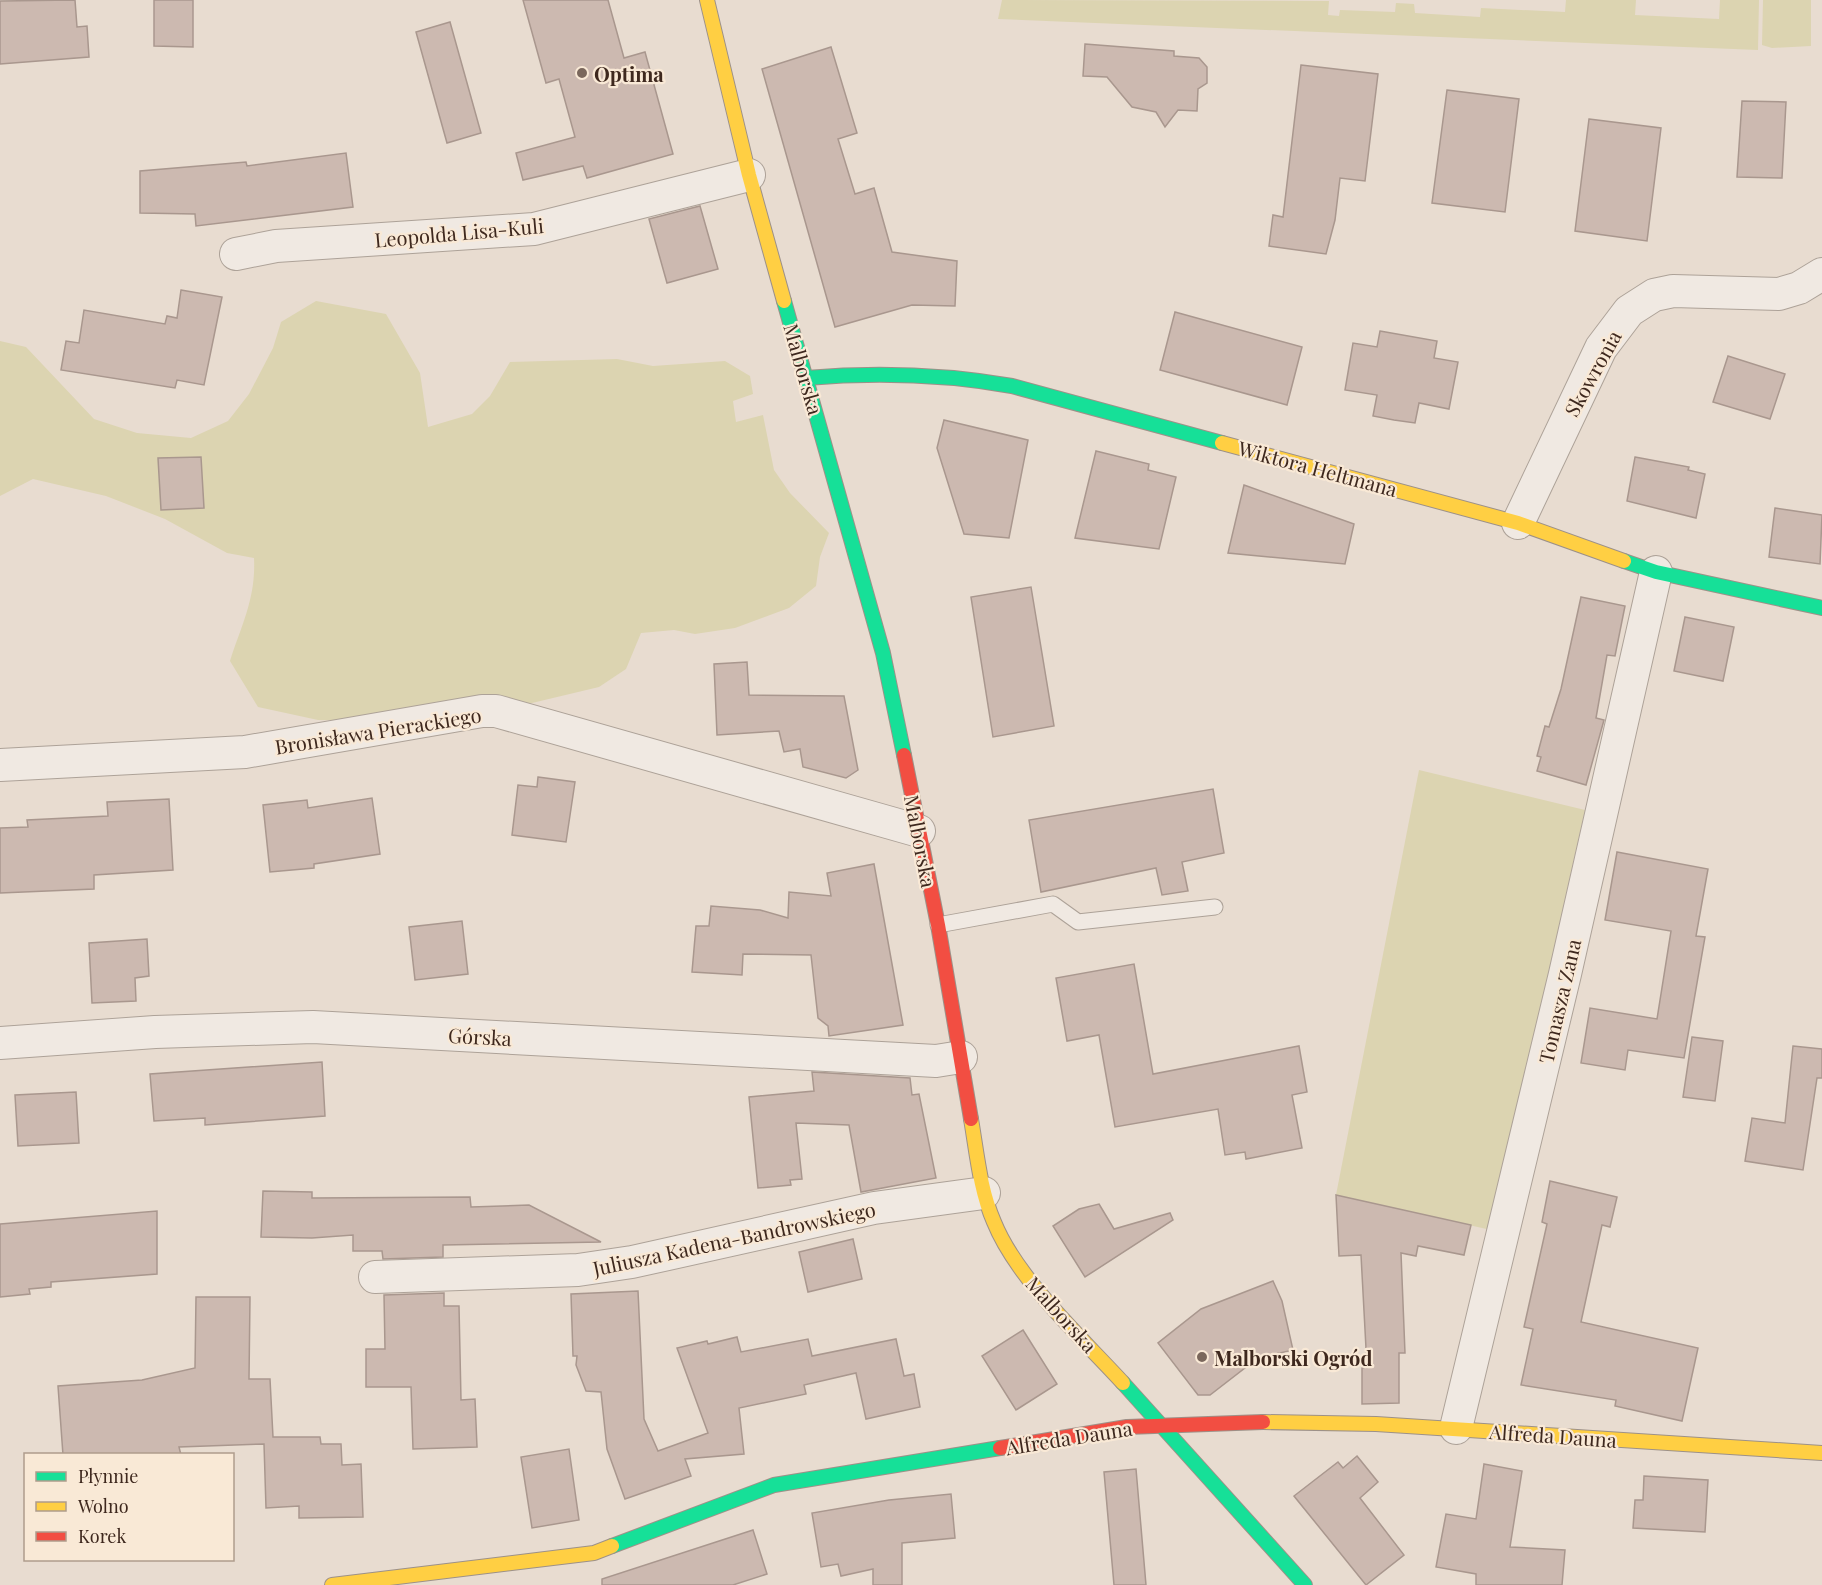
<svg xmlns="http://www.w3.org/2000/svg" width="1822" height="1585" viewBox="0 0 1822 1585" font-family="'Playfair Display',serif">
<rect width="100%" height="100%" fill="#e8dcd0"/>
<g fill="#dcd4b1">
<path d="M 1002,0 L 1329,1 L 1328,15 L 1339,16 L 1340,10 L 1395,12 L 1396,3 L 1414,4 L 1415,13 L 1480,17 L 1481,8 L 1565,12 L 1566,0 L 1636,0 L 1635,15 L 1719,19 L 1720,0 L 1759,0 L 1758,50 L 998,19 Z"/>
<path d="M 1763,0 L 1811,0 L 1811,46 L 1772,48 L 1762,45 Z"/>
<path d="M 316,301 L 386,314 L 420,373 L 428,427 L 472,414 L 490,396 L 510,362 L 617,359 L 653,366 L 725,361 L 750,376 L 753,394 L 733,401 L 736,422 L 763,415 L 774,470 L 790,493 L 829,533 L 820,557 L 816,586 L 789,608 L 735,628 L 695,634 L 674,630 L 641,633 L 626,669 L 599,687 L 532,703 L 474,704 L 359,721 L 318,720 L 258,707 L 230,661 C 242,624 256,598 254,558 L 227,553 L 165,519 L 106,496 L 33,479 L 0,496 L 0,341 L 26,347 L 94,419 L 137,433 L 191,438 L 228,421 L 249,394 L 273,348 L 281,322 Z"/>
<path d="M 1419,770 L 1585,810 L 1491,1230 L 1336,1195 Z"/>
</g>
<g fill="#ccb9b0" stroke="#a9978e" stroke-width="1.5">
<path d="M 75,0 L 77,27 L 87,26 L 89,57 L 0,64 L 0,1 Z"/>
<path d="M 154,0 L 193,0 L 193,47 L 154,46 Z"/>
<path d="M 523,0 L 608,0 L 624,58 L 645,52 L 673,154 L 587,178 L 583,166 L 523,180 L 516,153 L 575,137 L 559,79 L 546,83 Z"/>
<path d="M 450,22 L 481,133 L 447,143 L 416,32 Z"/>
<path d="M 1085,44 L 1174,51 L 1174,56 L 1199,58 L 1207,67 L 1207,83 L 1198,89 L 1197,111 L 1178,110 L 1165,127 L 1156,112 L 1132,107 L 1107,77 L 1083,76 Z"/>
<path d="M 831,47 L 857,133 L 838,139 L 855,194 L 874,188 L 892,252 L 957,261 L 955,306 L 912,305 L 835,327 L 762,69 Z"/>
<path d="M 1301,65 L 1378,74 L 1365,181 L 1340,178 L 1335,220 L 1326,254 L 1269,246 L 1273,215 L 1283,217 Z"/>
<path d="M 1447,90 L 1519,99 L 1505,212 L 1432,203 Z"/>
<path d="M 1742,101 L 1786,102 L 1782,178 L 1737,177 Z"/>
<path d="M 1589,119 L 1661,128 L 1647,241 L 1575,231 Z"/>
<path d="M 346,153 L 353,207 L 196,226 L 195,214 L 140,213 L 140,171 L 246,162 L 247,166 Z"/>
<path d="M 700,206 L 718,269 L 667,283 L 649,219 Z"/>
<path d="M 181,290 L 222,297 L 204,385 L 177,380 L 175,388 L 61,370 L 66,341 L 79,343 L 84,310 L 165,324 L 167,316 L 177,318 Z"/>
<path d="M 1175,312 L 1302,347 L 1287,405 L 1160,370 Z"/>
<path d="M 1380,331 L 1437,341 L 1434,358 L 1458,362 L 1449,409 L 1419,403 L 1415,423 L 1394,420 L 1373,416 L 1377,395 L 1345,390 L 1353,343 L 1377,347 Z"/>
<path d="M 1728,356 L 1785,374 L 1770,419 L 1713,402 Z"/>
<path d="M 944,420 L 1028,440 L 1009,538 L 964,534 L 937,448 Z"/>
<path d="M 1096,451 L 1149,464 L 1148,470 L 1176,477 L 1159,549 L 1075,538 Z"/>
<path d="M 201,457 L 204,508 L 161,510 L 158,458 Z"/>
<path d="M 1635,457 L 1689,467 L 1688,470 L 1705,474 L 1696,518 L 1627,501 Z"/>
<path d="M 1244,485 L 1354,524 L 1345,564 L 1228,553 Z"/>
<path d="M 1775,508 L 1822,515 L 1820,564 L 1769,557 Z"/>
<path d="M 1031,587 L 1054,726 L 993,737 L 971,597 Z"/>
<path d="M 1581,597 L 1625,606 L 1615,656 L 1607,655 L 1596,718 L 1604,720 L 1586,785 L 1537,771 L 1541,757 L 1537,756 L 1545,726 L 1549,727 L 1561,689 Z"/>
<path d="M 1685,617 L 1734,627 L 1723,681 L 1674,671 Z"/>
<path d="M 747,662 L 749,695 L 844,696 L 858,770 L 846,778 L 803,767 L 800,749 L 784,752 L 779,731 L 717,735 L 714,664 Z"/>
<path d="M 538,777 L 575,782 L 566,842 L 512,835 L 518,785 L 537,787 Z"/>
<path d="M 1213,789 L 1224,853 L 1182,862 L 1188,891 L 1162,895 L 1156,868 L 1041,892 L 1029,820 Z"/>
<path d="M 372,798 L 380,854 L 314,864 L 314,868 L 270,872 L 263,805 L 307,800 L 308,808 Z"/>
<path d="M 169,799 L 173,870 L 94,875 L 94,889 L 0,893 L 0,828 L 28,827 L 27,820 L 108,816 L 107,802 Z"/>
<path d="M 1617,852 L 1708,869 L 1696,936 L 1705,937 L 1684,1058 L 1628,1050 L 1625,1070 L 1581,1063 L 1590,1008 L 1657,1019 L 1671,931 L 1605,920 Z"/>
<path d="M 874,864 L 903,1025 L 829,1036 L 828,1026 L 818,1018 L 811,955 L 743,954 L 742,975 L 692,972 L 696,926 L 709,926 L 711,906 L 760,910 L 788,918 L 789,892 L 831,896 L 827,873 Z"/>
<path d="M 462,921 L 468,974 L 415,980 L 409,927 Z"/>
<path d="M 147,939 L 149,976 L 135,978 L 136,1001 L 92,1003 L 89,943 Z"/>
<path d="M 1134,964 L 1153,1074 L 1299,1046 L 1307,1092 L 1292,1095 L 1302,1148 L 1246,1159 L 1245,1152 L 1225,1155 L 1218,1109 L 1115,1127 L 1099,1035 L 1067,1041 L 1056,978 Z"/>
<path d="M 1692,1037 L 1723,1041 L 1715,1101 L 1683,1097 Z"/>
<path d="M 1793,1046 L 1822,1049 L 1822,1078 L 1817,1078 L 1803,1170 L 1745,1161 L 1752,1118 L 1785,1123 Z"/>
<path d="M 322,1062 L 325,1116 L 205,1125 L 205,1118 L 154,1121 L 150,1074 Z"/>
<path d="M 812,1072 L 910,1078 L 912,1095 L 919,1094 L 936,1178 L 861,1192 L 849,1125 L 796,1123 L 802,1179 L 790,1180 L 791,1185 L 758,1188 L 749,1097 L 814,1091 Z"/>
<path d="M 76,1092 L 79,1143 L 18,1146 L 15,1095 Z"/>
<path d="M 1550,1181 L 1617,1197 L 1610,1227 L 1602,1225 L 1581,1322 L 1698,1348 L 1682,1421 L 1615,1406 L 1616,1400 L 1521,1385 L 1533,1329 L 1524,1327 L 1547,1224 L 1542,1222 Z"/>
<path d="M 263,1191 L 312,1192 L 312,1198 L 470,1197 L 471,1207 L 529,1205 L 601,1242 L 443,1245 L 443,1257 L 383,1259 L 382,1251 L 353,1251 L 353,1235 L 312,1238 L 261,1237 Z"/>
<path d="M 1336,1195 L 1471,1225 L 1464,1255 L 1418,1246 L 1416,1256 L 1401,1253 L 1405,1353 L 1399,1353 L 1399,1403 L 1362,1404 L 1362,1368 L 1367,1367 L 1361,1255 L 1339,1256 Z"/>
<path d="M 1099,1204 L 1114,1229 L 1170,1213 L 1173,1220 L 1085,1277 L 1053,1226 L 1079,1209 Z"/>
<path d="M 157,1211 L 157,1274 L 51,1282 L 51,1287 L 29,1289 L 30,1294 L 0,1297 L 0,1224 Z"/>
<path d="M 853,1239 L 862,1279 L 808,1292 L 799,1252 Z"/>
<path d="M 1273,1281 L 1282,1301 L 1293,1350 L 1258,1358 L 1210,1395 L 1198,1395 L 1158,1343 L 1201,1309 Z"/>
<path d="M 638,1291 L 644,1419 L 658,1451 L 708,1433 L 677,1348 L 707,1341 L 708,1344 L 737,1337 L 741,1352 L 808,1339 L 812,1356 L 896,1339 L 904,1376 L 914,1374 L 920,1407 L 866,1419 L 856,1373 L 804,1385 L 806,1394 L 739,1408 L 744,1454 L 685,1459 L 691,1476 L 625,1499 L 607,1449 L 601,1392 L 586,1391 L 576,1365 L 577,1356 L 573,1356 L 571,1294 Z"/>
<path d="M 444,1293 L 444,1306 L 459,1306 L 461,1400 L 475,1399 L 477,1447 L 413,1449 L 411,1387 L 366,1387 L 366,1349 L 385,1349 L 384,1295 Z"/>
<path d="M 196,1297 L 250,1297 L 249,1379 L 270,1379 L 273,1437 L 320,1437 L 321,1444 L 341,1444 L 342,1465 L 361,1464 L 363,1517 L 299,1518 L 299,1506 L 266,1508 L 264,1444 L 179,1447 L 181,1455 L 63,1455 L 58,1386 L 142,1380 L 195,1368 Z"/>
<path d="M 1023,1330 L 1057,1384 L 1016,1410 L 982,1356 Z"/>
<path d="M 569,1449 L 579,1520 L 532,1528 L 521,1457 Z"/>
<path d="M 1357,1456 L 1378,1482 L 1360,1498 L 1404,1555 L 1366,1585 L 1294,1496 L 1338,1462 L 1343,1468 Z"/>
<path d="M 1484,1464 L 1522,1471 L 1510,1547 L 1565,1550 L 1562,1585 L 1476,1585 L 1476,1574 L 1436,1567 L 1446,1514 L 1476,1519 Z"/>
<path d="M 1136,1469 L 1146,1585 L 1114,1585 L 1104,1472 Z"/>
<path d="M 1644,1476 L 1708,1480 L 1705,1532 L 1633,1528 L 1635,1500 L 1643,1500 Z"/>
<path d="M 951,1494 L 955,1538 L 902,1543 L 902,1585 L 873,1585 L 873,1569 L 841,1576 L 838,1564 L 821,1567 L 812,1513 L 889,1500 Z"/>
<path d="M 753,1530 L 767,1574 L 733,1585 L 602,1585 L 602,1579 Z"/>
</g>
<g fill="none" stroke-linecap="round" stroke-linejoin="round">
<g stroke="#ada298" stroke-width="17">
<path id="lane" d="M 938,925 L 1053,904 L 1078,922 L 1215,907"/>
</g>
<g stroke="#ada298" stroke-width="34">
<g id="street">
<path d="M 236,254 L 276,246 L 534,229 L 749,175"/>
<path d="M 1518,523 L 1601,348 L 1629,311 L 1654,295 L 1673,291 L 1779,294 L 1799,288 L 1822,274"/>
<path d="M 0,765 L 245,752 L 482,711 L 496,711 L 919,831"/>
<path d="M 0,1043 L 155,1032 L 313,1027 L 936,1061 L 961,1057"/>
<path d="M 375,1277 L 578,1270 L 632,1262 L 874,1208 L 984,1193"/>
<path d="M 1456,1428 L 1565,974 L 1656,572"/>
</g>
</g>
<g stroke="#9d9188" stroke-width="16">
<g id="fast">
<path d="M 784,301 L 883,653 L 904,755"/>
<path d="M 806,378 C 876,372 943,374 1012,386 L 1222,443"/>
<path d="M 1624,561 L 1656,572 L 1822,608"/>
<path d="M 1123,1383 L 1305,1585"/>
<path d="M 612,1546 L 774,1485 L 1000,1448"/>
</g>
</g>
<g stroke="#9d9188" stroke-width="16">
<g id="slow">
<path d="M 707,0 L 749,175 L 784,301"/>
<path d="M 1222,443 L 1518,523 L 1624,561"/>
<path d="M 971,1119 C 977,1154 980,1190 994,1222 C 1017,1279 1081,1337 1123,1383"/>
<path d="M 1263,1422 L 1376,1424 L 1822,1453"/>
<path d="M 332,1585 L 594,1553 L 612,1546"/>
</g>
</g>
<g stroke="#9d9188" stroke-width="16">
<g id="jam">
<path d="M 904,755 L 938,925 L 971,1119"/>
<path d="M 1000,1448 L 1127,1427 L 1263,1422"/>
</g>
</g>
<use href="#lane" stroke="#f0e9e2" stroke-width="15"/>
<use href="#street" stroke="#f0e9e2" stroke-width="32"/>
<use href="#fast" stroke="#16e098" stroke-width="14"/>
<use href="#slow" stroke="#ffcf43" stroke-width="14"/>
<use href="#jam" stroke="#f24e42" stroke-width="14"/>
</g>
<g fill="#7a675c" stroke="#f9e9d6" stroke-width="2">
<circle cx="582" cy="73" r="6"/>
<circle cx="1202" cy="1357" r="6"/>
</g>
<g text-anchor="middle" dominant-baseline="central" stroke-width="4.5" stroke-linejoin="round" paint-order="stroke">
<g font-size="20" font-weight="bold" fill="#3e281e" stroke="#f9e9d6" text-anchor="start">
<text x="594" y="73">Optima</text>
<text x="1214" y="1357">Malborski Ogród</text>
</g>
<g font-size="20" fill="#3e281e" stroke="#f9e9d6">
<text transform="translate(459 232) rotate(-5)">Leopolda Lisa-Kuli</text>
<text transform="translate(804 369) rotate(74)">Malborska</text>
<text transform="translate(1592 373) rotate(-61)">Skowronia</text>
<text transform="translate(1318 468) rotate(15)">Wiktora Heltmana</text>
<text transform="translate(378 730) rotate(-9)">Bronisława Pierackiego</text>
<text transform="translate(921 841) rotate(79)">Malborska</text>
<text transform="translate(1559 1001) rotate(-77)">Tomasza Zana</text>
<text transform="translate(480 1036) rotate(3)">Górska</text>
<text transform="translate(734 1238) rotate(-12)">Juliusza Kadena-Bandrowskiego</text>
<text transform="translate(1062 1314) rotate(48)">Malborska</text>
<text transform="translate(1553 1435) rotate(4)">Alfreda Dauna</text>
<text transform="translate(1069 1437) rotate(-9)">Alfreda Dauna</text>
</g>
</g>
<rect x="24" y="1453" width="210" height="108" fill="#f9e9d6" stroke="#ae9c8c" stroke-width="1.5"/>
<rect x="36" y="1472" width="30" height="9" fill="#16e098" stroke="#ae9c8c" stroke-width="1.5"/>
<text x="78" y="1483" font-size="18" fill="#3e281e">Płynnie</text>
<rect x="36" y="1502" width="30" height="9" fill="#ffcf43" stroke="#ae9c8c" stroke-width="1.5"/>
<text x="78" y="1513" font-size="18" fill="#3e281e">Wolno</text>
<rect x="36" y="1532" width="30" height="9" fill="#f24e42" stroke="#ae9c8c" stroke-width="1.5"/>
<text x="78" y="1543" font-size="18" fill="#3e281e">Korek</text>
</svg>
